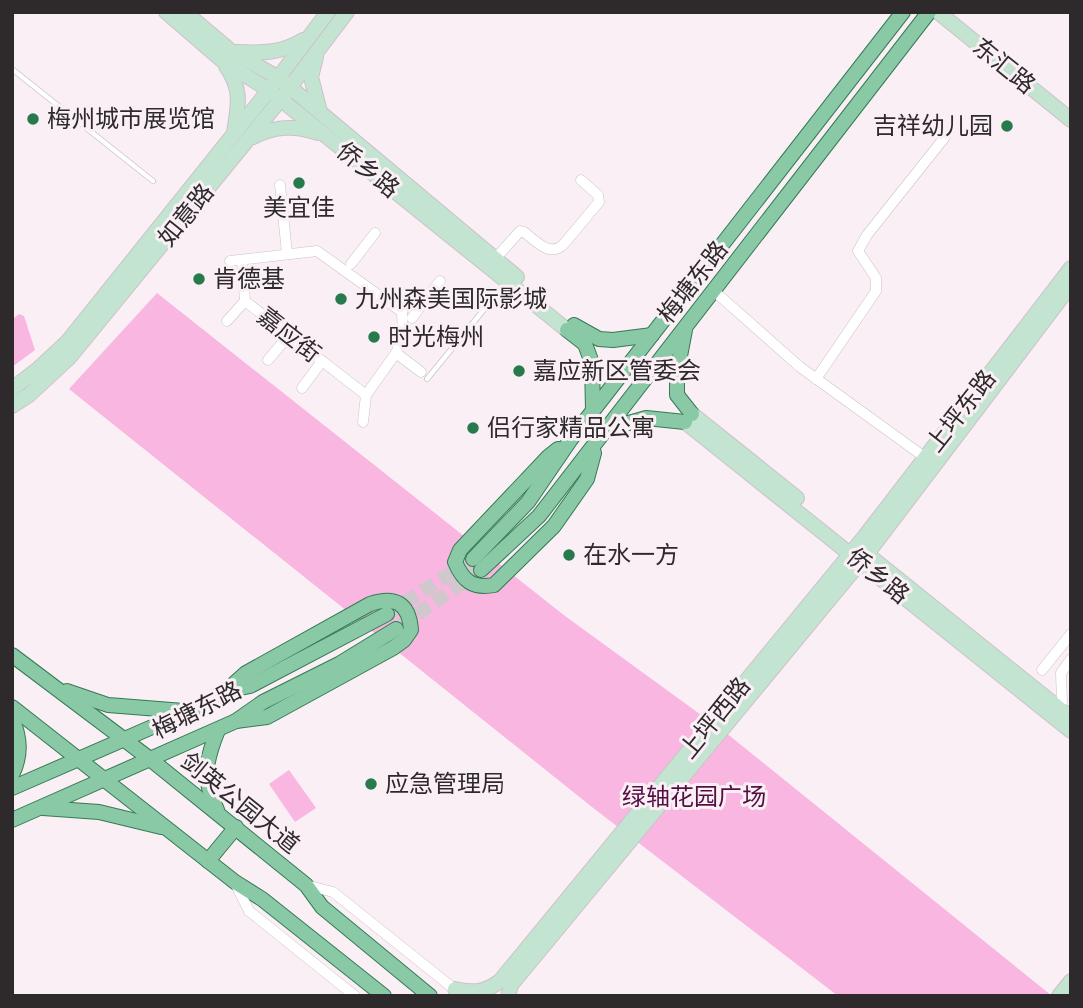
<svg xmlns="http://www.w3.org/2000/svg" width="1083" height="1008" viewBox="0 0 1083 1008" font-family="Rubik,'Noto Sans SC',sans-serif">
<rect width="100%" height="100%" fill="#f9eff5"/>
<g fill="#f9b6e1">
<path d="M 157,293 L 565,616 L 730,736 L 1052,996 L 838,996 L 592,807 L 69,389 Z"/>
<path d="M 19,314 L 24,316 L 35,350 L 12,367 L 12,320 Z"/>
<path d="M 289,770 L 316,808 L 295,822 L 269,784 Z"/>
</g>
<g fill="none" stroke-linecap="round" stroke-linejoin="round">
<g stroke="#d0c8cd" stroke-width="14" stroke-dasharray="14 7" stroke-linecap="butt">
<path d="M 387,614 L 473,559"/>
<path d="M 400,626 L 481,570"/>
</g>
<g stroke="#cbc2c8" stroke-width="6">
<g id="lane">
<path d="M 12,69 L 153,181"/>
<path d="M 427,379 L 504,285"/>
</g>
</g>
<g stroke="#cbc2c8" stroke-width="11">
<g id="street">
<path d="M 280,185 L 287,253"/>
<path d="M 495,259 L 520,231 L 524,232 C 536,241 549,257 563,245 L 599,202 L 598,195 L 581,180"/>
<path d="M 242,260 L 245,301 L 366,395"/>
<path d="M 230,261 L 317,251 L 402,312 L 403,338 L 396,353 L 366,395 L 363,422"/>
<path d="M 351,264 L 375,233"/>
<path d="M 714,291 L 800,367 L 923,456"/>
<path d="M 412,318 L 440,281"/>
<path d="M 227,321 L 245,301"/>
<path d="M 396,353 L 421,372"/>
<path d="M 268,360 L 289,335"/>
<path d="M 816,379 L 876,291 L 876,278 L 858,251 L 867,235 L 945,137"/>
<path d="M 302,388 L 322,361"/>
<path d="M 1042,670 L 1071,634"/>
<path d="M 1062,702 L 1061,673 L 1071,659"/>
<path d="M 235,883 L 249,911 L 355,996"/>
<path d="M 306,885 L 333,892 L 458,992"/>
</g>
</g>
<g stroke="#cbc2c8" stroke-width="16">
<g id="secondary">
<path d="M 166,12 L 224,62 L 269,90 L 567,330"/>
<path d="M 185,12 L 231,51 L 279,78 L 517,277"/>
<path d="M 938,12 L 1071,120"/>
<path d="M 235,52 C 261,53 280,54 303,40"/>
<path d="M 316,57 L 311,77 L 320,112"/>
<path d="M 226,66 C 243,91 238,105 234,133"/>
<path d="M 253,137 C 275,126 295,125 318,133"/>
<path d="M 12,389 L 38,369 L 68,341 L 269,90 L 328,12"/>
<path d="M 12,406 L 29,395 L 69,358 L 281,99 L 347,12"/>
<path d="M 692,414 L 797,498"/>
<path d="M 685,422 L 1071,731"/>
<path d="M 862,550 L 1071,718"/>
<path d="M 455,989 C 474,993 484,993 500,981 L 865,536 L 1071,268"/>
<path d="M 508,996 L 511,985 L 867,554 L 1071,285"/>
<path d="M 1059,996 L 1071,981"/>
</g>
</g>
<g stroke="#367a54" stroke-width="16">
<g id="primary">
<path d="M 574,325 L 599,339 L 613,340 L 652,335"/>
<path d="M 567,330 L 585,344 L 592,363 L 593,410"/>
<path d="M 685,330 L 677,372 L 677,395 L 692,414"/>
<path d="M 608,429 L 646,418 L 685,422"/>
<path d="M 558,449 L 548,457 L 460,550 L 455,562 C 463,581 473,589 494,585 L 554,526 L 587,479 L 594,453"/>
<path d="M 473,559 L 528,502 L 571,439 L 903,12"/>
<path d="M 481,570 L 539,516 L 929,12"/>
<path d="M 12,655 L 150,759 L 306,885 L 322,907 L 430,996"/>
<path d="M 67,691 L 108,705 L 184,711"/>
<path d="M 226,691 L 246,673 L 370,604 C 394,596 409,602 411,630 L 404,640 L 393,648 L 267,717 L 236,721"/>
<path d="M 12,707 L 235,882 L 262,899 L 384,996"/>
<path d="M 12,717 C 20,738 22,754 12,775"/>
<path d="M 12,788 L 189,711 L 226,691 L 250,686 L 387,614"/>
<path d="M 43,808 L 99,812 L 161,827"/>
<path d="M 217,810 C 202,778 205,762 218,730"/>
<path d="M 12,820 L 236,721 L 263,702 L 339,664 L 396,629"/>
<path d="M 208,861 L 236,827"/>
</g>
</g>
<use href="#lane" stroke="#fff" stroke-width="4.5"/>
<use href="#street" stroke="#fff" stroke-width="10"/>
<use href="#secondary" stroke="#c4e4d2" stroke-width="14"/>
<use href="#primary" stroke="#89c9a6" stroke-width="14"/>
</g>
<g fill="#277a4c" stroke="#f9eff5" stroke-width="2.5">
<circle cx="33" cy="119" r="7"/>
<circle cx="1007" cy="126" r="7"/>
<circle cx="299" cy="183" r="7"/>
<circle cx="199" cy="279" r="7"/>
<circle cx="341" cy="299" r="7"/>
<circle cx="374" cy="337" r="7"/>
<circle cx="519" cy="371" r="7"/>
<circle cx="473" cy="428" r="7"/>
<circle cx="569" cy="555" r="7"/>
<circle cx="371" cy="784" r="7"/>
</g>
<g text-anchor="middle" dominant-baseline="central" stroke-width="6" stroke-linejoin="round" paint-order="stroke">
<g font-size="24" fill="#2e2a2c" stroke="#f9eff5">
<text transform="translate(1004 66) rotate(39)">东汇路</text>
<text transform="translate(368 170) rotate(39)">侨乡路</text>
<text transform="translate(186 215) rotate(-51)">如意路</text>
<text transform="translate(693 282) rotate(-52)">梅塘东路</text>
<text transform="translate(289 335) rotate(38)">嘉应街</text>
<text transform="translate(961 411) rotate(-52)">上坪东路</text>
<text transform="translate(878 576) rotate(39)">侨乡路</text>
<text transform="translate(197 710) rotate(-27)">梅塘东路</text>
<text transform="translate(715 718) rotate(-51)">上坪西路</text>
<text transform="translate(240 803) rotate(39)">剑英公园大道</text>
</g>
<g font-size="24" fill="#2e2a2c" stroke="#f9eff5" text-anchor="start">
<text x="47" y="119">梅州城市展览馆</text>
<text x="993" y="126" text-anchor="end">吉祥幼儿园</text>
<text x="299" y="208" text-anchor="middle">美宜佳</text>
<text x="213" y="279">肯德基</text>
<text x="355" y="299">九州森美国际影城</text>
<text x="388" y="337">时光梅州</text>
<text x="533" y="371">嘉应新区管委会</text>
<text x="487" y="428">侣行家精品公寓</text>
<text x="583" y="555">在水一方</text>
<text x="385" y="784">应急管理局</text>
</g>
<g font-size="24" fill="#530f42" stroke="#f9eff5">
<text x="694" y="797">绿轴花园广场</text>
</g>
</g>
<rect width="1083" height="1008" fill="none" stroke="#2e2a2c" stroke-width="28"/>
</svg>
